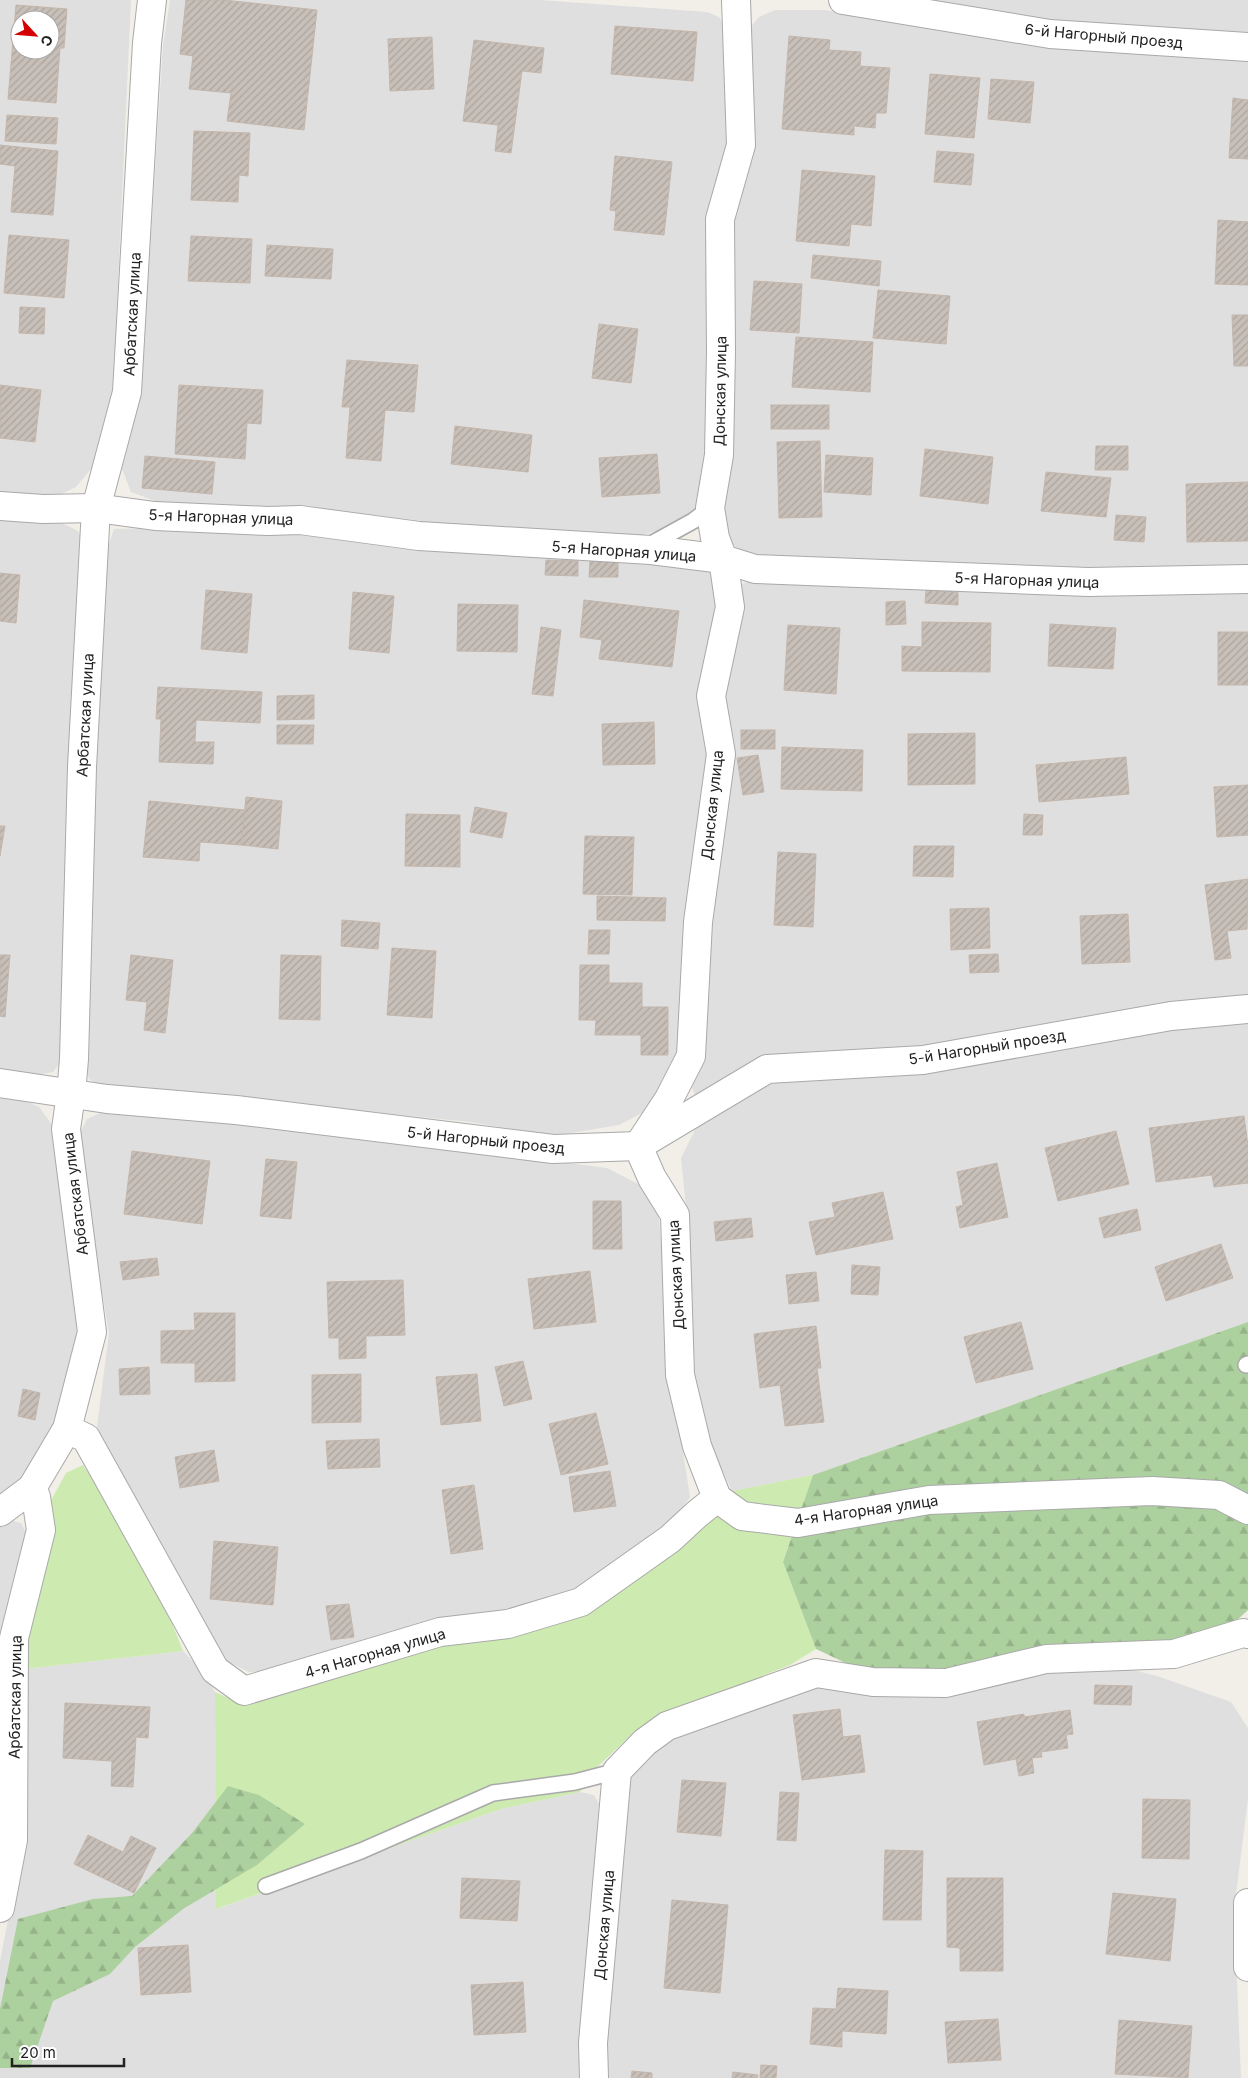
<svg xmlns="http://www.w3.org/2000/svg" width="1248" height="2078" viewBox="0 0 1248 2078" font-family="Inter,sans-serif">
<defs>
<pattern id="forest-firs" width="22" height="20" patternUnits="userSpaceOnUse" patternTransform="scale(1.25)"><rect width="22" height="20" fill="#add19e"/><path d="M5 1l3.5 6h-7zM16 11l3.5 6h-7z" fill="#95b388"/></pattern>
<pattern id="building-hatch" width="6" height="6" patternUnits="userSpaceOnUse" patternTransform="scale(1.25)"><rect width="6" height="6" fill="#c7bfb8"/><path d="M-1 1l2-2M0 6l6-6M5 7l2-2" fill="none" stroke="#aba49e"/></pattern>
</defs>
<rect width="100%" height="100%" fill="#f2efe9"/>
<g fill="#e0dfdf" fill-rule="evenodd">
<path d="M 0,0 L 131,0 L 113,392 L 94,465 L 76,487 L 42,503 L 0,500 ZM 20,20 L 50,20 L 50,50 L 20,50 Z"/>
<path d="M 170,0 L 540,0 L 707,12 L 719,17 L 727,31 L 735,143 L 707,216 L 711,455 L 701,505 L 686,517 L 660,530 L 623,540 L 158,502 L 131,492 L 122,469 L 141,393 L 163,45 Z"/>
<path d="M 919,0 L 1248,0 L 1248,34 L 1049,25 Z"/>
<path d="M 775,10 L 824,10 L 1049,42 L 1248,56 L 1248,572 L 991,571 L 750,557 L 725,539 L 720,508 L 730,220 L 747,31 L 759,17 Z"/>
<path d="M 0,515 L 58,521 L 78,531 L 86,548 L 65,1056 L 53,1072 L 21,1078 L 0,1074 Z"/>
<path d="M 151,528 L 302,531 L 694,563 L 713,572 L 719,604 L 697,691 L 708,755 L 678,1057 L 648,1110 L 619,1125 L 554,1136 L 470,1122 L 240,1098 L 107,1090 L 89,1079 L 84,1060 L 93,770 L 107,550 L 114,529 Z"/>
<path d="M 756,580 L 1248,586 L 1248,997 L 710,1090 L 695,1095 L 689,1081 L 723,696 L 740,584 Z"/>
<path d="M 1248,1023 L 1248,1322 L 813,1475 L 732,1491 L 709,1442 L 692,1374 L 686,1207 L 681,1158 L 700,1120 L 767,1084 L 923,1070 L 1176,1029 Z"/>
<path d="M 0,1093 L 15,1096 L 39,1107 L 56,1130 L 78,1330 L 57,1427 L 26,1479 L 0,1498 Z"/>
<path d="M 109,1109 L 235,1120 L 607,1168 L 642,1186 L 659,1218 L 671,1375 L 690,1497 L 664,1532 L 577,1593 L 281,1671 L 249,1672 L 222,1659 L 168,1556 L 96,1434 L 109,1333 L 76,1141 L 87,1119 Z"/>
<path d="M 9,1520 L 21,1523 L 27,1534 L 0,1831 L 0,1525 Z"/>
<path d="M 183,1651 L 204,1673 L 215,1692 L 217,1909 L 501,1809 L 580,1792 L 594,1795 L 599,1804 L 585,2078 L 0,2078 L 0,1961 L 23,1842 L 25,1669 Z"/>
<path d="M 1117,1666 L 1157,1676 L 1231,1702 L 1248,1728 L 1248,1799 L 1234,1910 L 1241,2078 L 602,2078 L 625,1803 L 632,1774 L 651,1751 L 670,1738 L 821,1686 Z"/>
</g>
<g fill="#cdebb0">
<path d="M 83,1465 L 148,1563 L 183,1651 L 25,1669 L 21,1643 L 50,1502 L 66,1473 Z"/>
<path d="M 813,1475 L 783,1562 L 816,1649 L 790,1665 L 659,1717 L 631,1735 L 592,1772 L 580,1792 L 501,1809 L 216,1909 L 215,1692 L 246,1706 L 441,1640 L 514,1635 L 679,1546 L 732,1491 Z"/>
</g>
<g fill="url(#forest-firs)">
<path d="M 1248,1322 L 1248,1610 L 1237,1620 L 1173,1641 L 1131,1641 L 1044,1649 L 942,1674 L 867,1673 L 816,1649 L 783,1562 L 813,1475 Z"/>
<path d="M 228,1786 L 259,1795 L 305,1824 L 257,1865 L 183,1909 L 135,1947 L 110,1974 L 53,2001 L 30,2068 L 0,2068 L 0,2009 L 18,1919 L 93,1899 L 132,1896 L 192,1833 Z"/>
</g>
<g fill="url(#building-hatch)" stroke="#c4b6ab" fill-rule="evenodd">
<path d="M 186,0 L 224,0 L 317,10 L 304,130 L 227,121 L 231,93 L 189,89 L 193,56 L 180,54 Z"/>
<path d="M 16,5 L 67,9 L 64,48 L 60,48 L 56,103 L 8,99 ZM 20,20 L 50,20 L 50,50 L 20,50 Z"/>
<path d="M 615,26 L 697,32 L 693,81 L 611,74 Z"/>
<path d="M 789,36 L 830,40 L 829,50 L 861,52 L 860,66 L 890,68 L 886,113 L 876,113 L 875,128 L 854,126 L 854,135 L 782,129 Z"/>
<path d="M 432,37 L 434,89 L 390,91 L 388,39 Z"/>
<path d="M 474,40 L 544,48 L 541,73 L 522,71 L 511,153 L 495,151 L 498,125 L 463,121 Z"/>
<path d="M 930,74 L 980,78 L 974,138 L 925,134 Z"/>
<path d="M 991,79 L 1034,82 L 1030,123 L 988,119 Z"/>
<path d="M 1233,98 L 1248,100 L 1248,159 L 1229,158 Z"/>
<path d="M 7,115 L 58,118 L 56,144 L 5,141 Z"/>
<path d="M 194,131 L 250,133 L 248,176 L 239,175 L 238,202 L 191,200 Z"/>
<path d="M 0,145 L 58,151 L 53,215 L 11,212 L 15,166 L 0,164 Z"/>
<path d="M 937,151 L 974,154 L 971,185 L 934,182 Z"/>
<path d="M 615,156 L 672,162 L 664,235 L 614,230 L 616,211 L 610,210 Z"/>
<path d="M 802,170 L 875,176 L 871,226 L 851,224 L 849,246 L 796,241 Z"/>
<path d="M 1218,220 L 1248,222 L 1248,285 L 1215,284 Z"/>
<path d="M 9,235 L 69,240 L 64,298 L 4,293 Z"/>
<path d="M 191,236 L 252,239 L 250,283 L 188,281 Z"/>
<path d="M 267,245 L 333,249 L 331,279 L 265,276 Z"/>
<path d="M 813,255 L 881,261 L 879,286 L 811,278 Z"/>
<path d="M 754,281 L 802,284 L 799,333 L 750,330 Z"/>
<path d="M 878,290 L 950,296 L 946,344 L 873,338 Z"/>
<path d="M 20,307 L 45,308 L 44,334 L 19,333 Z"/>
<path d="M 1232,315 L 1248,315 L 1248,366 L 1234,366 Z"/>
<path d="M 599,324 L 638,329 L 631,383 L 592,378 Z"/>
<path d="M 796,337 L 873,342 L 870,392 L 792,387 Z"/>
<path d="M 347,360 L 418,365 L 414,412 L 385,410 L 381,461 L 346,458 L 350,407 L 342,407 Z"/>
<path d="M 0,385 L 41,390 L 35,442 L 0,438 Z"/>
<path d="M 179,385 L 263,390 L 261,424 L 247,423 L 245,459 L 175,454 Z"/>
<rect x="771" y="405" width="58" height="24"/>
<path d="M 455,426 L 532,435 L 528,472 L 451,464 Z"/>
<path d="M 820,441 L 822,517 L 779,518 L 777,442 Z"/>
<path d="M 1096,446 L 1128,446 L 1128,470 L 1095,470 Z"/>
<path d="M 925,449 L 993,457 L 988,504 L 920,496 Z"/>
<path d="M 657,454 L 660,493 L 602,497 L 599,458 Z"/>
<path d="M 826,455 L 873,458 L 871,495 L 824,492 Z"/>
<path d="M 145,456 L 215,462 L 212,494 L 142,488 Z"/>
<path d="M 1046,472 L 1111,478 L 1106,517 L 1041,511 Z"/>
<path d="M 1248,482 L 1248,541 L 1187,542 L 1186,484 Z"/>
<path d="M 1116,515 L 1146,517 L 1144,542 L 1114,540 Z"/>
<path d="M 546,560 L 578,561 L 578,576 L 545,575 Z"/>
<path d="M 590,561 L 618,561 L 618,577 L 589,577 Z"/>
<path d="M 0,573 L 20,575 L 16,623 L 0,621 Z"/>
<path d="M 206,590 L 252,594 L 247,653 L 201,649 Z"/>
<path d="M 926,590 L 958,592 L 958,605 L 925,603 Z"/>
<path d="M 353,592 L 394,596 L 389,653 L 349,649 Z"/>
<path d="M 584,600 L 679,611 L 672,667 L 599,659 L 602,640 L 580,637 Z"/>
<path d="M 905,601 L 906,624 L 886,625 L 886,602 Z"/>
<path d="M 458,604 L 518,605 L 517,652 L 457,651 Z"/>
<path d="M 922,622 L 991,623 L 990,672 L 902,671 L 902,646 L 922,647 Z"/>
<path d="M 1050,624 L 1116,628 L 1113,669 L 1048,666 Z"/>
<path d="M 788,625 L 840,628 L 836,694 L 784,690 Z"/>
<path d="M 541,627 L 561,630 L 553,696 L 532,694 Z"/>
<rect x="1218" y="632" width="30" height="53"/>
<path d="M 158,687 L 262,692 L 260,723 L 196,720 L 195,742 L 214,742 L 213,764 L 159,762 L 161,719 L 156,719 Z"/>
<path d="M 314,695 L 314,719 L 277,720 L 277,696 Z"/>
<path d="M 654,722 L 655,764 L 603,765 L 602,724 Z"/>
<path d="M 277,725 L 314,725 L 313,744 L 277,744 Z"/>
<rect x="741" y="730" width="34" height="19"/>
<path d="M 975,733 L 975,784 L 908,785 L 908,734 Z"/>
<path d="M 782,747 L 863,750 L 862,791 L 781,789 Z"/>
<path d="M 758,755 L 764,792 L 743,795 L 737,758 Z"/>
<path d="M 1126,757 L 1129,794 L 1039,802 L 1036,765 Z"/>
<path d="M 1248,785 L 1248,835 L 1217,837 L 1214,787 Z"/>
<path d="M 246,797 L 282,801 L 278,849 L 241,845 Z"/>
<path d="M 149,801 L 245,810 L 241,845 L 200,842 L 199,861 L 143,857 Z"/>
<path d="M 475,807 L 507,813 L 502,838 L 470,832 Z"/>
<path d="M 406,814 L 460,815 L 460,867 L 405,866 Z"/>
<path d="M 1024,814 L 1043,815 L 1042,835 L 1023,835 Z"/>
<path d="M 0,826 L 5,826 L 0,856 Z"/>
<path d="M 585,836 L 634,837 L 632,895 L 583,894 Z"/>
<path d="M 914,846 L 954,846 L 953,877 L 913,876 Z"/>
<path d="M 778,852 L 816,854 L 813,927 L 774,925 Z"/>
<path d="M 1248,879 L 1247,929 L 1227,931 L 1231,958 L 1215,960 L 1205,885 Z"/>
<path d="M 597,896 L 666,898 L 665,921 L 597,920 Z"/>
<path d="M 989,908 L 990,948 L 951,950 L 950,909 Z"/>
<path d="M 1128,914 L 1130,962 L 1082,964 L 1080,916 Z"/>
<path d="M 342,920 L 380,923 L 378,949 L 341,946 Z"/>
<path d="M 589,930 L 610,930 L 609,954 L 588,954 Z"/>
<path d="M 392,948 L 436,951 L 432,1018 L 387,1015 Z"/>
<path d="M 998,954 L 999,972 L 970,973 L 969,955 Z"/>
<path d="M 0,955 L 10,955 L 5,1017 L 0,1016 Z"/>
<path d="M 131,955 L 173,960 L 165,1033 L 144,1030 L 147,1002 L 126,1000 Z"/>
<path d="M 281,955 L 321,956 L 320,1020 L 279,1019 Z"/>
<path d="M 580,965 L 609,965 L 609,983 L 642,983 L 642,1007 L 668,1007 L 668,1055 L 641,1055 L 641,1035 L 595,1035 L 596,1020 L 579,1020 Z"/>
<path d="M 1244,1116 L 1248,1146 L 1248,1183 L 1214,1187 L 1212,1175 L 1156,1182 L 1149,1128 Z"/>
<path d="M 1116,1131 L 1129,1184 L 1058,1201 L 1045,1148 Z"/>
<path d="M 132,1151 L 210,1161 L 202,1224 L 124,1214 Z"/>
<path d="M 266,1159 L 297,1162 L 291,1219 L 260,1216 Z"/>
<path d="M 997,1163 L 1008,1217 L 960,1228 L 956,1207 L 963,1205 L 957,1172 Z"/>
<path d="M 883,1192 L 893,1239 L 816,1255 L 809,1222 L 835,1217 L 832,1203 Z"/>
<path d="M 593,1201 L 621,1201 L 622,1249 L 593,1249 Z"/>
<path d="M 1137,1209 L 1141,1230 L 1104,1238 L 1099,1218 Z"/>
<path d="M 751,1218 L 753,1237 L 716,1241 L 714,1222 Z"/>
<path d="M 1221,1244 L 1233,1278 L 1166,1301 L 1155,1267 Z"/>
<path d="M 157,1258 L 159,1275 L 123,1280 L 120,1262 Z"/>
<path d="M 852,1265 L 880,1267 L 878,1295 L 851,1294 Z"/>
<path d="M 590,1271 L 596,1322 L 534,1329 L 528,1279 Z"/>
<path d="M 816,1272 L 819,1301 L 789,1304 L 786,1275 Z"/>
<path d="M 403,1280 L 405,1335 L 366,1336 L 366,1358 L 339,1359 L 339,1338 L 329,1338 L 327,1282 Z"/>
<path d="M 194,1313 L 235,1313 L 235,1381 L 195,1382 L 195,1363 L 161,1363 L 161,1331 L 195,1330 Z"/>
<path d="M 1021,1322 L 1033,1369 L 976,1383 L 964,1337 Z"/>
<path d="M 816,1326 L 821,1368 L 817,1368 L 824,1422 L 785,1426 L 780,1385 L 760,1388 L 754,1334 Z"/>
<path d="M 523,1361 L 532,1399 L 504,1406 L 495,1367 Z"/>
<path d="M 149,1367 L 150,1394 L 120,1395 L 119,1369 Z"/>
<path d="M 361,1374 L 361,1422 L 312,1423 L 312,1375 Z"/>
<path d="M 477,1374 L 481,1421 L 441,1425 L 436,1377 Z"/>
<path d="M 23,1389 L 40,1393 L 35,1420 L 18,1416 Z"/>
<path d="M 596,1413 L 608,1464 L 561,1475 L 549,1424 Z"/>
<path d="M 379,1439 L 380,1467 L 328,1469 L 326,1441 Z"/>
<path d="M 214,1450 L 219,1481 L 180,1488 L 175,1457 Z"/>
<path d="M 610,1471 L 616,1506 L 574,1512 L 569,1477 Z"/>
<path d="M 474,1485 L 483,1549 L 451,1554 L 442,1490 Z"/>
<path d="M 214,1541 L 278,1547 L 273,1605 L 210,1599 Z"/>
<path d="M 349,1604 L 354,1637 L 331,1640 L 326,1606 Z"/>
<path d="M 1095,1685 L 1132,1686 L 1131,1705 L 1094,1704 Z"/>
<path d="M 65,1703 L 150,1707 L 148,1738 L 136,1737 L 133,1787 L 111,1786 L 112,1761 L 63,1758 Z"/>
<path d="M 840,1709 L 843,1737 L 860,1735 L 865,1772 L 802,1780 L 793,1715 Z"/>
<path d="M 1070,1710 L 1073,1734 L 1066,1735 L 1068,1748 L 1041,1752 L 1042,1757 L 1032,1758 L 1034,1773 L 1019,1776 L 1016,1759 L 984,1765 L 977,1722 L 1024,1714 L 1024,1717 Z"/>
<path d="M 682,1780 L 726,1783 L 721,1836 L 677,1832 Z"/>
<path d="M 780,1792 L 799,1793 L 796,1841 L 777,1840 Z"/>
<path d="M 1143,1799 L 1190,1800 L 1189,1859 L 1142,1858 Z"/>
<path d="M 88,1835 L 123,1852 L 131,1836 L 156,1848 L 134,1893 L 74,1864 Z"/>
<path d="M 885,1850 L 923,1851 L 921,1920 L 883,1920 Z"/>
<path d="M 462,1878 L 520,1881 L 517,1921 L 460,1918 Z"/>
<path d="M 947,1878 L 1003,1878 L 1003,1971 L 960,1971 L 960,1948 L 947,1947 Z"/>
<path d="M 1113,1893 L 1176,1899 L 1170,1961 L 1106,1954 Z"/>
<path d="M 672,1900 L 728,1905 L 720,1993 L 664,1988 Z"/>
<path d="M 188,1945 L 191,1992 L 141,1995 L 138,1948 Z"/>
<path d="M 523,1982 L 526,2032 L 474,2035 L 471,1985 Z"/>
<path d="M 838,1988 L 888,1991 L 886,2034 L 842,2031 L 842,2047 L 810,2044 L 813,2008 L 836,2009 Z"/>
<path d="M 998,2019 L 1001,2060 L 948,2063 L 945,2022 Z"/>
<path d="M 1119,2020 L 1192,2026 L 1188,2078 L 1115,2074 Z"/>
<path d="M 761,2065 L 777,2066 L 776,2078 L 760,2078 Z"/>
<path d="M 632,2071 L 652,2073 L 652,2078 L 631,2078 Z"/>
<path d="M 733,2072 L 758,2075 L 757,2078 L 732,2078 Z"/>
</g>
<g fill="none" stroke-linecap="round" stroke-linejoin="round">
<g stroke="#a9a9a9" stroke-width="18">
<g id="service">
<path d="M 651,550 L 653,543 L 693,521 L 710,508"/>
<path d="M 1246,1365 L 1248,1364"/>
<path d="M 266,1886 L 361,1851 L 493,1793 L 575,1782 L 617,1771"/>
</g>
</g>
<g stroke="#a9a9a9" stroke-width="30">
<g id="minor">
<path d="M 843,0 L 1050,34 L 1248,47"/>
<path d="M 0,506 L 43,509 L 96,508 L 155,516 L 268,521 L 300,520 L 419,536 L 651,550 L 723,559 L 755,569 L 1088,582 L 1248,579"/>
<path d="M 0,1083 L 107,1099 L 236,1110 L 553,1149 L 638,1146 L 767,1069 L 923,1060 L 1171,1016 L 1248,1009"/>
<path d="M 67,1429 L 86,1438 L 215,1670 L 244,1691 L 440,1632 L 508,1624 L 581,1602 L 670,1539 L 697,1514 L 717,1498"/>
<path d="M 717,1498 L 697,1446 L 680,1375 L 675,1215 L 652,1178 L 638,1146 L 669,1099 L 691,1056 L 698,922 L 721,754 L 711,696 L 730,607 L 723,559 L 715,538 L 710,508 L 719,455 L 721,351 L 720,219 L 741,145 L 736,0"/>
<path d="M 717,1498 L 742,1516 L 798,1523 L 929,1500 L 1152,1491 L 1219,1495 L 1248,1510"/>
<path d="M 0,1512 L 32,1488 L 67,1429 L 92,1332 L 66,1129 L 71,1094 L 74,1059 L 82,767 L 96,508 L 127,392 L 147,43 L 152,0"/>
<path d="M 1248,1903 L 1248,1967"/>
<path d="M 0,1908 L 13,1840 L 14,1638 L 41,1530 L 36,1497 L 32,1488"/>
<path d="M 594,2078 L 593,2043 L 617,1771 L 645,1742 L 667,1726 L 816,1673 L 873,1682 L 946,1683 L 1046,1659 L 1174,1654 L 1243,1633 L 1248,1634"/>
</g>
</g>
<use href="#service" stroke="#fff" stroke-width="15"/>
<use href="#minor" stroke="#fff" stroke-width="28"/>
</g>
<g text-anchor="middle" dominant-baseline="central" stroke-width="4.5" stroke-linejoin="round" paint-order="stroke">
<g font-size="15" fill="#222" stroke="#fff">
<text transform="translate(1104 36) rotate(5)">6-й Нагорный проезд</text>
<text transform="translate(132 314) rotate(-87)">Арбатская улица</text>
<text transform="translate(720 391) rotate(-89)">Донская улица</text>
<text transform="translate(221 517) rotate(2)">5-я Нагорная улица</text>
<text transform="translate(624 551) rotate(4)">5-я Нагорная улица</text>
<text transform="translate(1027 580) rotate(2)">5-я Нагорная улица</text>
<text transform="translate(85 715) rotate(-87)">Арбатская улица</text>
<text transform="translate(712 805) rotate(-84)">Донская улица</text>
<text transform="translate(987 1047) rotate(-9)">5-й Нагорный проезд</text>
<text transform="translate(486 1140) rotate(6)">5-й Нагорный проезд</text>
<text transform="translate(75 1194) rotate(-97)">Арбатская улица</text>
<text transform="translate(676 1275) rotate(-93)">Донская улица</text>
<text transform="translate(866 1510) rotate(-8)">4-я Нагорная улица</text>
<text transform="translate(375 1653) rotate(-16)">4-я Нагорная улица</text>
<text transform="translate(15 1697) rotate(-89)">Арбатская улица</text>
<text transform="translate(604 1925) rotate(-85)">Донская улица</text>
</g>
</g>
<g transform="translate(35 35) rotate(116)"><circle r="24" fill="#ffffff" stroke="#a7a7a7"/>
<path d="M0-4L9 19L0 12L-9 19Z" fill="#d40000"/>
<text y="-8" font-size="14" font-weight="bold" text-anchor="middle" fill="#222222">С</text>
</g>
<path d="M12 2058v8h112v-8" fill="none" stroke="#222222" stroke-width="2.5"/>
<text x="20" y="2058" font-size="15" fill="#222222" stroke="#ffffff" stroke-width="4" paint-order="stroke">20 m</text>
</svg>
